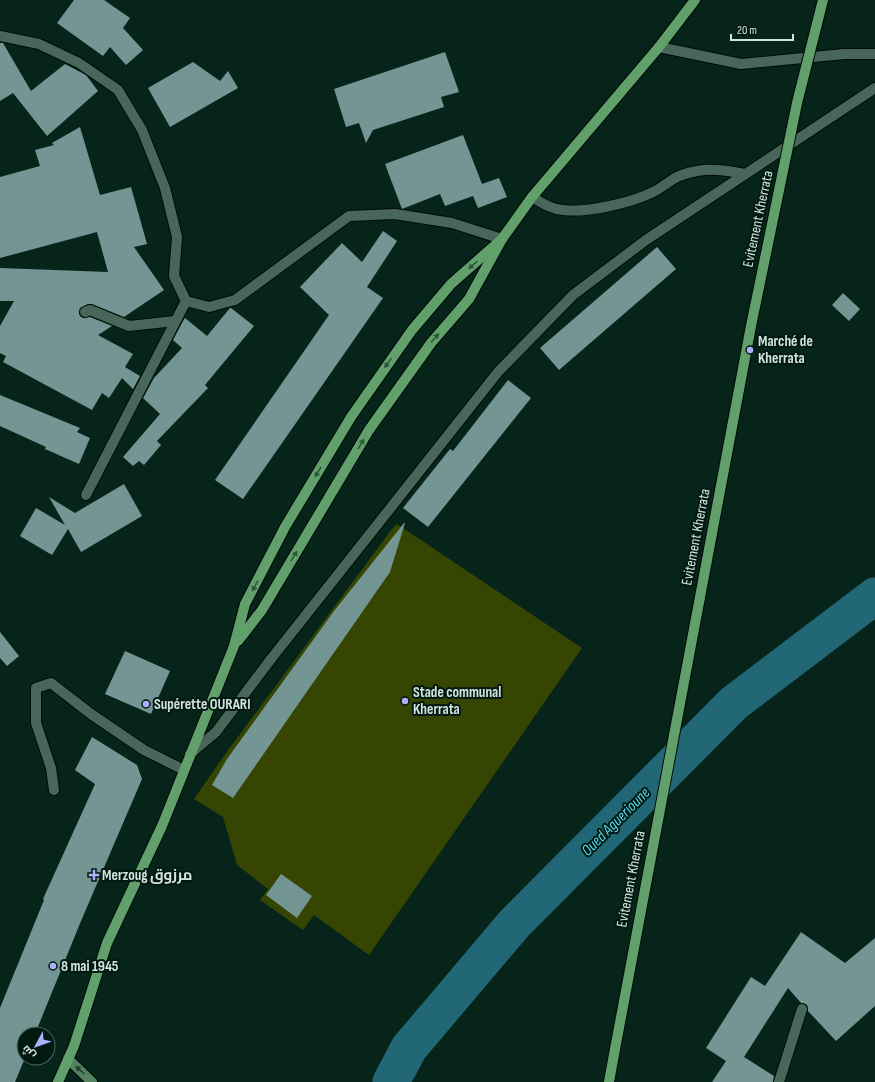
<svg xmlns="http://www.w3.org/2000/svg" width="875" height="1082" viewBox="0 0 875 1082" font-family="'Sofia Sans Condensed',Cairo,sans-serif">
<rect width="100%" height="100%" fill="#07241a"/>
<path fill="#374502" d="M 397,524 L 582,648 L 369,955 L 314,915 L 303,930 L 260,900 L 268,889 L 237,865 L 223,817 L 194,799 L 226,753 L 392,529 Z"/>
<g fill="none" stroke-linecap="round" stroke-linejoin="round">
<path stroke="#226776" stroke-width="37" d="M 391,1082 L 409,1048 L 514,924 L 734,703 L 875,596"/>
</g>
<g fill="#739694">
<path d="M 74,0 L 104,0 L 130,18 L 123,28 L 143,50 L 126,65 L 110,47 L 103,56 L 57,23 Z"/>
<path d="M 0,43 L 3,43 L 31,91 L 65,64 L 86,75 L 98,91 L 47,136 L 13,93 L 0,101 Z"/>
<path d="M 445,52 L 459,92 L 441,97 L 444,107 L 373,130 L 366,143 L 359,123 L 346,127 L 334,89 Z"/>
<path d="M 193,62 L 220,81 L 228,71 L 238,88 L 170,127 L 148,88 Z"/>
<path d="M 80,127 L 100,195 L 131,187 L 147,244 L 134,247 L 164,290 L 124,317 L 92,304 L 88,304 L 80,308 L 79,314 L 81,317 L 84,318 L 90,317 L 112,326 L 98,335 L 133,354 L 125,367 L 140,376 L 133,389 L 122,378 L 109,398 L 102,393 L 92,410 L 3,362 L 6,356 L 0,353 L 0,326 L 14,301 L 0,301 L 0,268 L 108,272 L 97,232 L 0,258 L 0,177 L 40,166 L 35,150 L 54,145 L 52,143 Z"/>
<path d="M 463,135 L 482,184 L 499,178 L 507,197 L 478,208 L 473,196 L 445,206 L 440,194 L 402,209 L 385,164 Z"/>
<path d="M 383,231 L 397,241 L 367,287 L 383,298 L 243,499 L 215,480 L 329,315 L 300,287 L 342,243 L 362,262 Z"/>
<path d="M 657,247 L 676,269 L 559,370 L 540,348 Z"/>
<path d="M 843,293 L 860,309 L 849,321 L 832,305 Z"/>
<path d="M 230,308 L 231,308 L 254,326 L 205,385 L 208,388 L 157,441 L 161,445 L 144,465 L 139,461 L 133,466 L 123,457 L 160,414 L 143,398 L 154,378 L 182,348 L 173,340 L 183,321 L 185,318 L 207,336 Z"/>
<path d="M 508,380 L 531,398 L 428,527 L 403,508 L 450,449 L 453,451 Z"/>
<path d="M 0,395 L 80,428 L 77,432 L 90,438 L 79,464 L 45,449 L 46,447 L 0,426 Z"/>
<path d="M 124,484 L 142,516 L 81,552 L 68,529 L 52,555 L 20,536 L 36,508 L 65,525 L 49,497 L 75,513 Z"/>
<path d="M 404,523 L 405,523 L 390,572 L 233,798 L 212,785 L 227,759 L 334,611 Z"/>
<path d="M 0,632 L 19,656 L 7,666 L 0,658 Z"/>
<path d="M 125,651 L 170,671 L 151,714 L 105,694 Z"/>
<path d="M 92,737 L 137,765 L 142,779 L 81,921 L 35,1034 L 24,1034 L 25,1058 L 15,1082 L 0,1082 L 0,1008 L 44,900 L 43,899 L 95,784 L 75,770 Z"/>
<path d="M 281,874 L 312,896 L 297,918 L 266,895 Z"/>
<path d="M 801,932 L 845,963 L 875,938 L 875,1006 L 836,1041 L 808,1011 L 807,1005 L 801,1003 L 788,988 L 744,1057 L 774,1076 L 773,1082 L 712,1082 L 726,1061 L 706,1048 L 751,977 L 765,986 Z"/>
</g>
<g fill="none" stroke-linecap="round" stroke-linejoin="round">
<g stroke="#000d06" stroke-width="12">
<g id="minor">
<path d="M 659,47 L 741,64 L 844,54 L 875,54"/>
<path d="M 532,197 C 542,203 551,209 563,210 C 587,213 631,203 653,192 C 662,188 670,180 679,176 C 684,174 691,172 697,171 C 713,168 729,171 745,174"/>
<path d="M 85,312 L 90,310 L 129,326 L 175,321"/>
<path d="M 86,495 L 186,301"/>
<path d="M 190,754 L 216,732 L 271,659 L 498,372 L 573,295 L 646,240 L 875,88"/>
<path d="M 54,790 L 51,768 L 36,723 L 36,688 L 51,683 L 91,714 L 144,750 L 184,770"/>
<path d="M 779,1082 L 802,1009"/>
</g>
</g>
<g stroke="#000d06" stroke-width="12">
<path id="tertiary" d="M 0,36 L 39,44 L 79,63 L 118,90 L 142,130 L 165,188 L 177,237 L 174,276 L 186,301 L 209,307 L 235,300 L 349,216 L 395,214 L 452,223 L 502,239"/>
</g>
<g stroke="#000d06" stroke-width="12">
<path id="secondary" d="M 68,1059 L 92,1082"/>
</g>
<g stroke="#000d06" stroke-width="12">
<g id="primary">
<path d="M 238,641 L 262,610 L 369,430 L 431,343 L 469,299 L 502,239 L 532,197 L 659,47 L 695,0"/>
<path d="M 58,1082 L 74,1046 L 107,943 L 162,826 L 234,646 L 245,604 L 285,527 L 351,417 L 412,330 L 451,284 L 502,239"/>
<path d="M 609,1082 L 615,1049"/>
</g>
</g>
<use href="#minor" stroke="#49665a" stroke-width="10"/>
<use href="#tertiary" stroke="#49665a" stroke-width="10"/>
<use href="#secondary" stroke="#568362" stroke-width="10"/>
<use href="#primary" stroke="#62a06b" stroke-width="10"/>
<g stroke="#000d06" stroke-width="12" stroke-linecap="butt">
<path id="primary-bridge" d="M 615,1049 L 751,326 L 797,103 L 823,0"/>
</g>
<use href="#primary-bridge" stroke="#62a06b" stroke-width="10"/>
</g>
<defs><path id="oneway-solid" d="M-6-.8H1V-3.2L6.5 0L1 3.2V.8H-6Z"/></defs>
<g fill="#2c5639">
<use href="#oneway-solid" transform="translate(473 265) rotate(138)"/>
<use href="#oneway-solid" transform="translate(435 338) rotate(-49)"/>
<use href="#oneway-solid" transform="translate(388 363) rotate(126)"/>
<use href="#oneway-solid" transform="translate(361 444) rotate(-59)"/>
<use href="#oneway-solid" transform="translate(318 472) rotate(121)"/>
<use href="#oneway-solid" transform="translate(294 556) rotate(-59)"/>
<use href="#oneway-solid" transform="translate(255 586) rotate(118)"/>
</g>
<use fill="#1e3f2d" href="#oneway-solid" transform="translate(80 1070) rotate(-138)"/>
<g fill="#aeaefa" stroke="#001a11" stroke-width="1.5">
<circle cx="750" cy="350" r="4"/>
<circle cx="405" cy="701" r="4"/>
<circle cx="146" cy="704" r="4"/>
<path d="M92 869h4v4h4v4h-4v4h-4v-4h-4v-4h4z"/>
<circle cx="53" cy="966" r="4"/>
</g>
<g text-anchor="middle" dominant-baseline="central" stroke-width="4" stroke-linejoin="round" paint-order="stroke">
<g font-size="15" fill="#d3e3dc" stroke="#001a11">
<text transform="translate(758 219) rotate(-78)">Evitement Kherrata</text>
<text transform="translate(696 537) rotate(-79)">Evitement Kherrata</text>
<text transform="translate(631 879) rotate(-79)">Evitement Kherrata</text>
</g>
<g font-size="15" font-weight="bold" fill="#d3e3dc" stroke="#001a11" text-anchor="start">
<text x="758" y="341">Marché de<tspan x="758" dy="17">Kherrata</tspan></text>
<text x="413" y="692">Stade communal<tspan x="413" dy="17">Kherrata</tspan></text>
<text x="154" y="704">Supérette OURARI</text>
<text x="102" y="875">Merzoug مرزوق</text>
<text x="61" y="966">8 mai 1945</text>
</g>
<g font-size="16" font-style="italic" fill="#58daf5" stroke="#001a11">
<text transform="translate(616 822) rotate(-45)">Oued Aguerioune</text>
</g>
</g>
<g transform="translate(36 1046) rotate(229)"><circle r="19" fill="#001a11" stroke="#546a62"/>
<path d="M0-3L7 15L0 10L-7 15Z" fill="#aeaefa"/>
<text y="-6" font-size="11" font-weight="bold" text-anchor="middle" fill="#d3e3dc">ش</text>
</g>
<path d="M731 34v6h62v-6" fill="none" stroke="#d3e3dc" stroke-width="2"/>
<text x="737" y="34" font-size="12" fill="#d3e3dc" stroke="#001a11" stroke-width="3" paint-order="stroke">20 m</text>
</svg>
